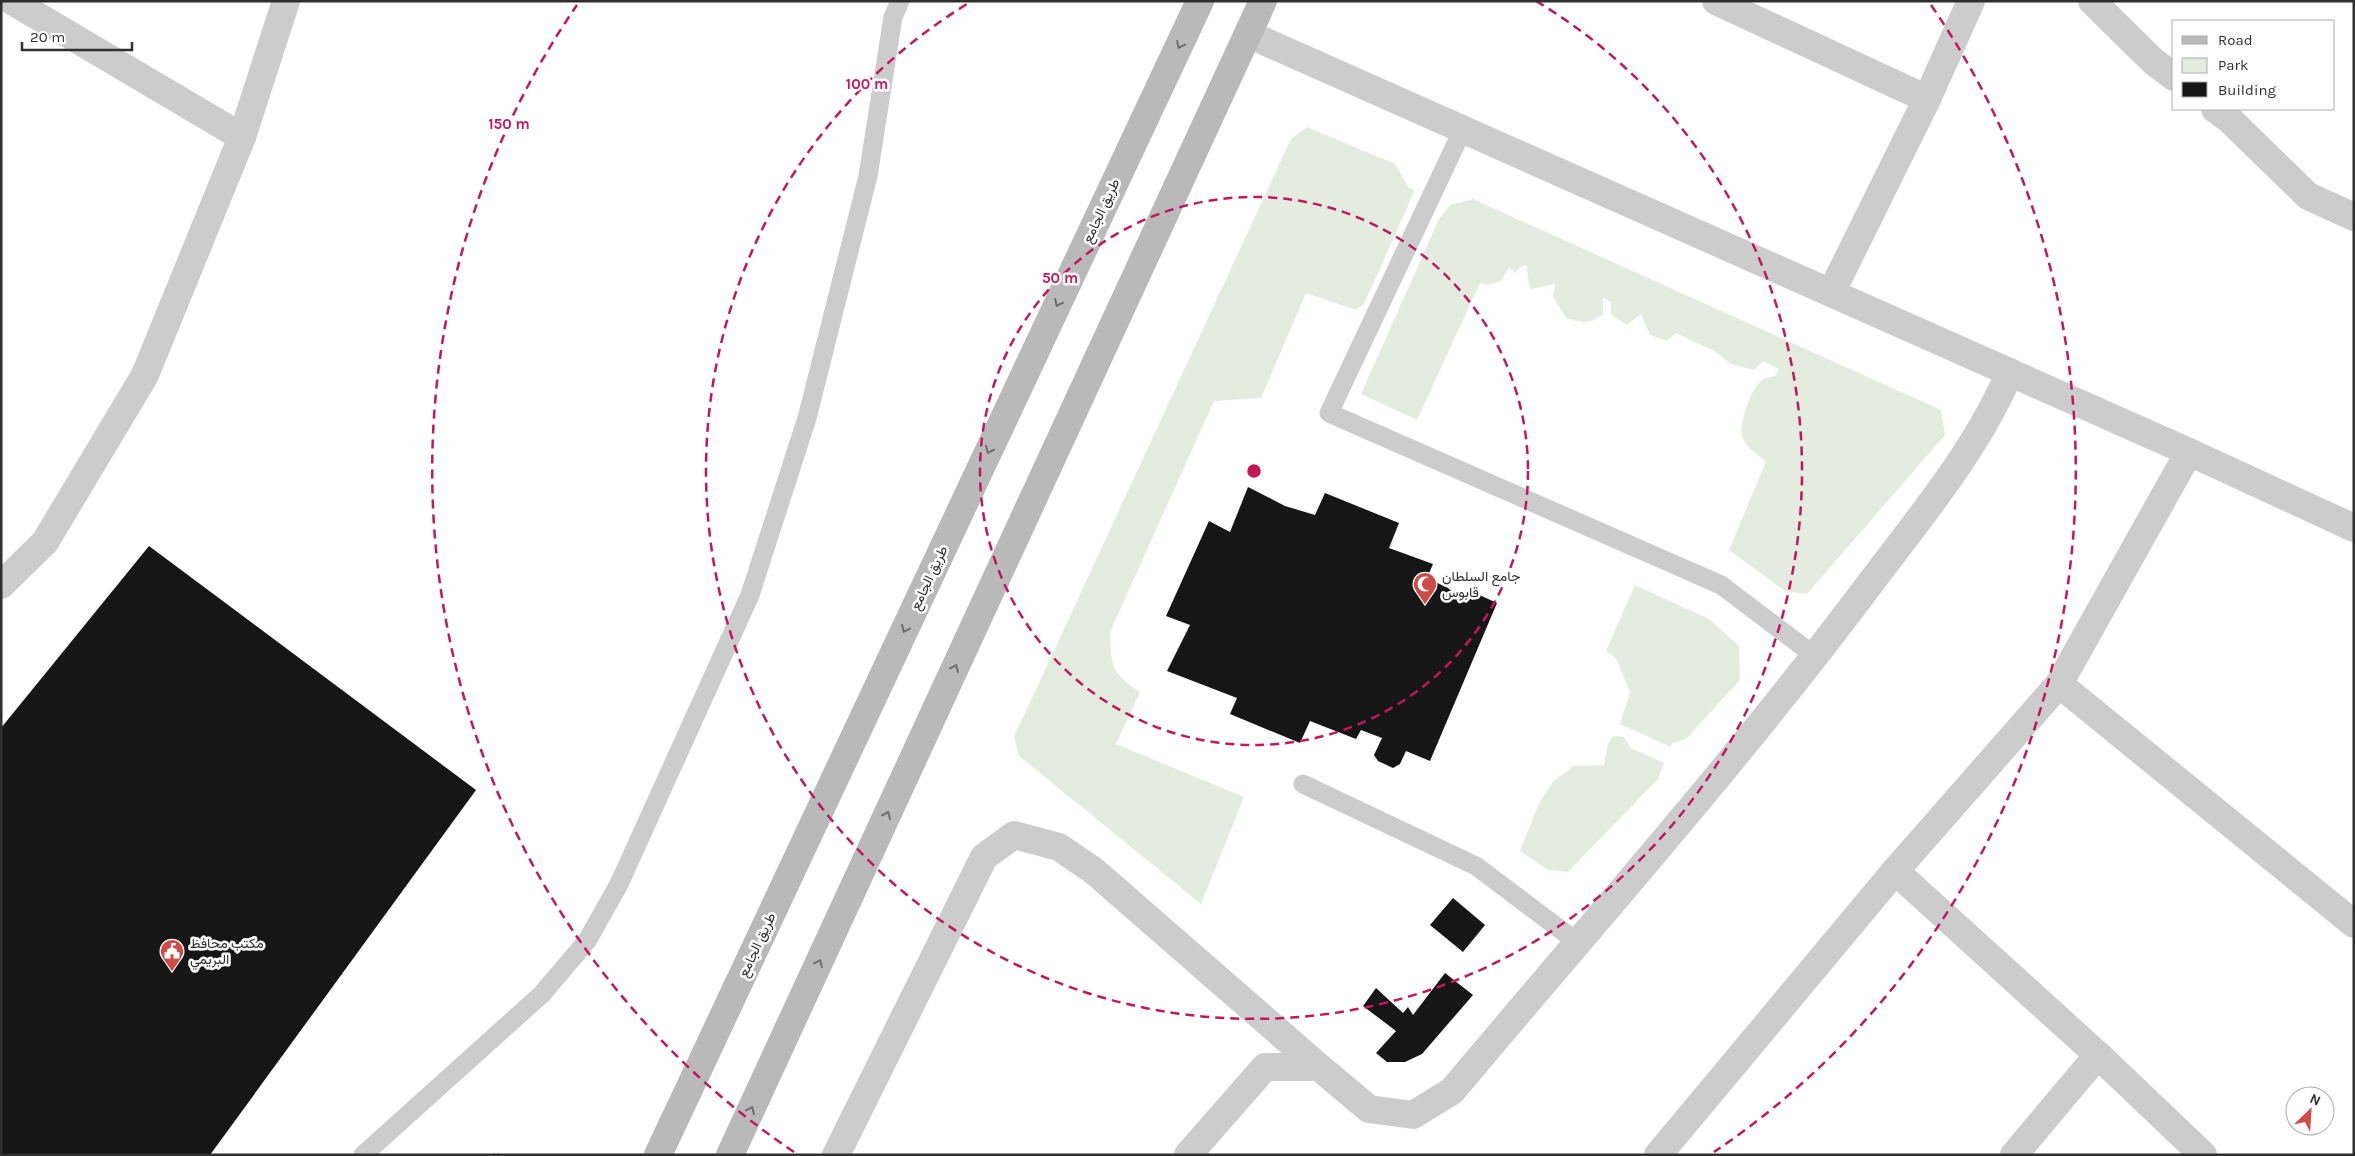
<svg xmlns="http://www.w3.org/2000/svg" width="2355" height="1156" viewBox="0 0 2355 1156" font-family="Karla,Vazirmatn,sans-serif">
<rect width="100%" height="100%" fill="#fff"/>
<g fill="#e4ebdf">
<path d="M 1307,127 L 1395,164 L 1409,188 L 1415,190 L 1364,304 L 1356,310 L 1306,293 L 1261,398 L 1214,401 L 1110,632 C 1111,664 1111,674 1140,692 L 1116,744 L 1244,797 L 1201,904 L 1019,756 L 1014,737 L 1291,139 Z"/>
<path d="M 1473,199 L 1941,410 L 1945,435 L 1807,594 L 1785,591 L 1729,550 L 1766,462 C 1759,455 1745,447 1742,436 C 1739,423 1751,386 1764,379 C 1767,377 1772,377 1775,376 L 1779,369 L 1763,361 L 1754,370 L 1731,364 L 1714,351 L 1676,333 L 1667,341 L 1650,335 L 1641,314 L 1627,325 L 1611,315 L 1611,302 L 1603,298 L 1603,314 C 1590,325 1581,323 1566,318 L 1553,296 L 1555,284 L 1531,289 L 1529,286 L 1527,266 L 1523,265 L 1515,273 L 1509,267 L 1501,281 L 1488,285 L 1480,283 L 1417,420 L 1361,394 L 1439,219 L 1450,205 Z"/>
<path d="M 1635,585 L 1709,619 L 1739,646 L 1740,680 L 1686,739 L 1672,743 L 1671,747 L 1620,724 L 1630,692 L 1616,658 L 1606,651 Z"/>
<path d="M 1613,736 L 1624,737 L 1631,748 L 1664,763 L 1658,779 L 1568,872 L 1548,870 L 1520,851 C 1530,828 1538,799 1554,781 C 1560,775 1566,774 1572,766 L 1604,765 L 1608,744 Z"/>
</g>
<g fill="#161616">
<path d="M 1248,487 L 1285,506 L 1315,515 L 1325,493 L 1399,523 L 1389,548 L 1433,564 L 1427,578 L 1448,588 L 1458,597 L 1469,600 L 1475,593 L 1497,603 L 1430,761 L 1406,751 L 1400,764 L 1393,768 L 1378,761 L 1374,755 L 1382,738 L 1361,730 L 1356,739 L 1310,721 L 1300,743 L 1230,714 L 1237,698 L 1167,671 L 1190,625 L 1166,616 L 1209,521 L 1230,532 Z"/>
<path d="M 149,546 L 476,790 L 210,1155 L 1,1155 L 1,728 Z"/>
<path d="M 1453,898 L 1485,925 L 1463,952 L 1430,925 Z"/>
<path d="M 1445,973 L 1473,995 L 1422,1054 L 1405,1062 L 1387,1062 L 1376,1053 L 1396,1031 L 1363,1006 L 1376,988 L 1403,1013 L 1408,1007 L 1413,1015 Z"/>
</g>
<g fill="none" stroke-linecap="round" stroke-linejoin="round">
<path stroke="#ccc" stroke-width="3" stroke-dasharray="2.5 2.5" stroke-linecap="butt" d="M 493,1155 L 496,1153 L 500,1155"/>
<g stroke="#ccc" stroke-width="19">
<path d="M 1463,129 L 1329,413 L 1721,585 L 1815,656"/>
<path d="M 1303,784 L 1476,866 L 1577,942"/>
<path d="M 363,1155 L 542,994 L 587,941 L 619,884 L 750,595 L 807,418 L 868,176 L 893,17 L 900,1"/>
</g>
<g stroke="#ccc" stroke-width="28">
<path d="M 12,1 L 242,137"/>
<path d="M 1716,1 L 1927,99"/>
<path d="M 2092,1 L 2153,61 L 2174,77"/>
<path d="M 2215,109 L 2230,120 L 2308,196 L 2354,217"/>
<path d="M 1831,293 L 1927,99 L 1971,1"/>
<path d="M 1,585 L 45,542 L 145,375 L 242,137 L 286,1"/>
<path d="M 2059,684 L 2354,924"/>
<path d="M 1895,871 L 2098,1055 L 2203,1155"/>
<path d="M 836,1155 L 984,857 L 1014,835 L 1059,847 L 1094,871 L 1319,1067"/>
<path d="M 1188,1155 L 1265,1067 L 1319,1067 L 1369,1109 L 1413,1115 L 1452,1091 C 1592,924 1738,760 1869,585 C 1920,517 1976,451 2010,372"/>
<path d="M 1658,1155 L 1895,871 L 2059,684 L 2189,452"/>
<path d="M 2014,1155 L 2098,1055"/>
</g>
<path stroke="#ccc" stroke-width="28" d="M 1248,34 L 2189,452 L 2354,528"/>
<g stroke="#b9b9b9" stroke-width="28">
<path d="M 658,1155 L 1200,1"/>
<path d="M 730,1155 L 1263,1"/>
</g>
</g>
<defs><path id="oneway-chevron" d="M-2-3.5L2.5 0L-2 3.5" fill="none" stroke-width="1.6" stroke-linecap="round" stroke-linejoin="round" transform="scale(1.25)"/></defs>
<g stroke="#6d6d6d">
<use href="#oneway-chevron" transform="translate(1180 45) rotate(115)"/>
<use href="#oneway-chevron" transform="translate(1058 303) rotate(115)"/>
<use href="#oneway-chevron" transform="translate(989 450) rotate(115)"/>
<use href="#oneway-chevron" transform="translate(905 629) rotate(115)"/>
<use href="#oneway-chevron" transform="translate(955 668) rotate(-65)"/>
<use href="#oneway-chevron" transform="translate(887 815) rotate(-65)"/>
<use href="#oneway-chevron" transform="translate(819 963) rotate(-65)"/>
<use href="#oneway-chevron" transform="translate(751 1110) rotate(-65)"/>
</g>
<g fill="none" stroke="#c2185b" stroke-width="2.5" stroke-dasharray="9 6">
<circle cx="1254" cy="471" r="274"/>
<path d="M1536 1A548 548 0 1 1 972 1"/>
<path d="M794 1152A822 822 0 0 1 577 5M1931 5A822 822 0 0 1 1714 1152"/>
</g>
<defs>
<g id="mosque-pin" transform="scale(1.25)"><path d="M0 17L-7.5 6A9.5 9.5 0 1 1 7.5 6Z" fill="#cf4b49" stroke="#fff"/><path d="M3.5-4.9A6 6 0 1 0 3.5 4.9A5 5 0 1 1 3.5-4.9Z" fill="#fff"/></g>
<g id="civic-pin" transform="scale(1.25)"><path d="M0 17L-7.5 6A9.5 9.5 0 1 1 7.5 6Z" fill="#cf4b49" stroke="#fff"/><path d="M-.6-6.5H3V-4.5H.6V-3L4-1V1h2V6H-6V1h2V-1L-.6-3ZM-1.2 2.5V6h2.4V2.5Z" fill="#fff"/></g>
</defs>
<g fill-rule="evenodd">
<use href="#mosque-pin" x="1425" y="584"/>
<use href="#civic-pin" x="172" y="951"/>
</g>
<g text-anchor="middle" dominant-baseline="central" stroke-width="5" stroke-linejoin="round" paint-order="stroke">
<g font-size="14" fill="#2f2f2f" stroke="#fff">
<text transform="translate(1101 211) rotate(-65)">طريق الجامع</text>
<text transform="translate(929 578) rotate(-65)">طريق الجامع</text>
<text transform="translate(757 945) rotate(-65)">طريق الجامع</text>
</g>
<g font-size="14" fill="#2f2f2f" stroke="#fff" text-anchor="start">
<text x="1442" y="576">جامع السلطان<tspan x="1442" dy="16">قابوس</tspan></text>
<text x="190" y="943">مكتب محافظ<tspan x="190" dy="16">البريمي</tspan></text>
</g>
</g>
<circle cx="1254" cy="471" r="8" fill="#c2185b" stroke="#fff" stroke-width="2.5"/>
<g font-size="15" text-anchor="middle" font-weight="bold" fill="#c2185b" stroke="#fff" stroke-width="5" stroke-linejoin="round" paint-order="stroke">
<text x="867" y="89">100 m</text>
<text x="509" y="129">150 m</text>
<text x="1060" y="283">50 m</text>
</g>
<rect width="2355" height="1156" fill="none" stroke="#2f2f2f" stroke-width="5"/>
<rect x="2172" y="20" width="162" height="90" fill="#ffffff" stroke="#acacac"/>
<rect x="2182" y="36" width="25" height="8" fill="#b9b9b9" stroke="#acacac"/>
<text x="2218" y="45" font-size="15" fill="#2f2f2f">Road</text>
<rect x="2182" y="58" width="25" height="15" fill="#e4ebdf" stroke="#acacac"/>
<text x="2218" y="70" font-size="15" fill="#2f2f2f">Park</text>
<rect x="2182" y="82" width="25" height="15" fill="#161616" stroke="#acacac"/>
<text x="2218" y="95" font-size="15" fill="#2f2f2f">Building</text>
<g transform="translate(2310 1111) rotate(25)"><circle r="24" fill="#ffffff" stroke="#acacac"/>
<path d="M0-4L9 19L0 12L-9 19Z" fill="#cf4b49"/>
<text y="-8" font-size="14" font-weight="bold" text-anchor="middle" fill="#2f2f2f">N</text>
</g>
<path d="M22 42v8h110v-8" fill="none" stroke="#2f2f2f" stroke-width="2.5"/>
<text x="30" y="42" font-size="15" fill="#2f2f2f" stroke="#ffffff" stroke-width="4" paint-order="stroke">20 m</text>
</svg>
